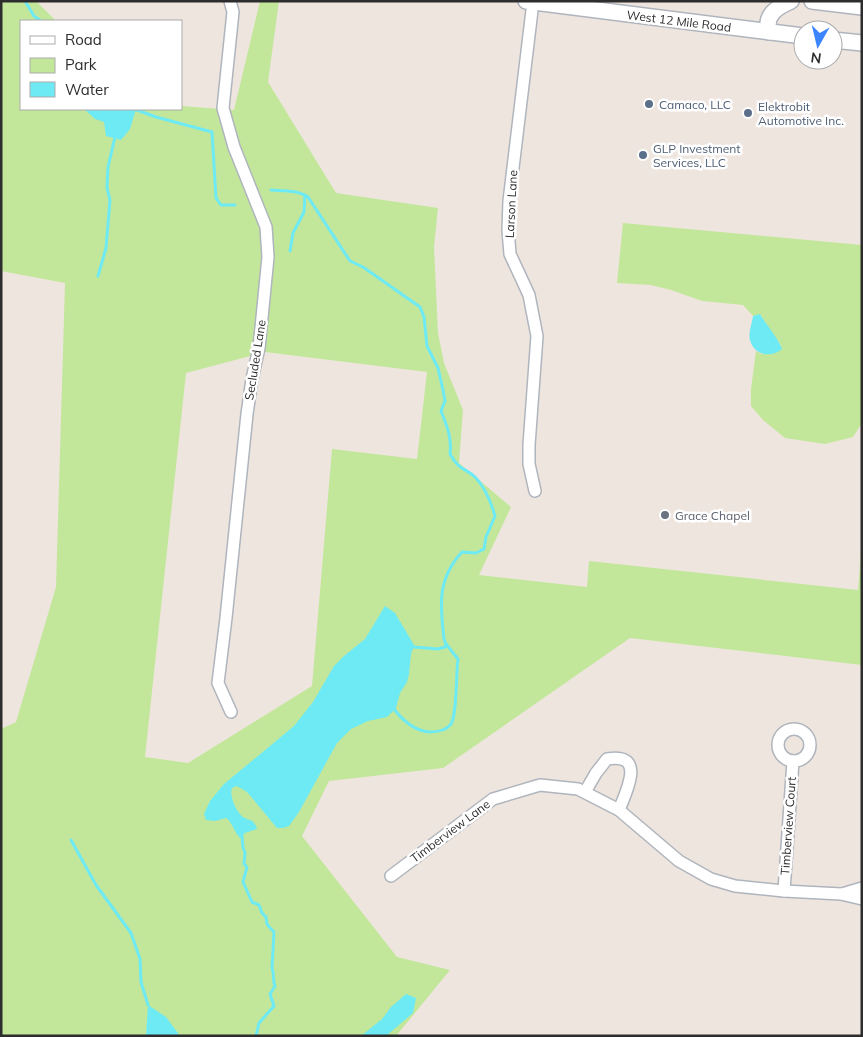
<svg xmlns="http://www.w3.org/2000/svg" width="863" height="1037" viewBox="0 0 863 1037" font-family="Mulish,sans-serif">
<rect width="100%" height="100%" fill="#efe5df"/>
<g fill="#c2e79a" fill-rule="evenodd">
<path d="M 1,1 L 36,1 L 56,21 L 21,21 L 21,109 L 181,109 L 181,106 L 234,110 L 260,1 L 279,1 L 268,82 L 336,193 L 438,208 L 434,247 L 438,333 L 444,363 L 463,410 L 459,463 L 511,507 L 479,575 L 587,587 L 589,561 L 858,590 L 862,541 L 862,665 L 630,638 L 443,768 L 329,781 L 302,836 L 397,957 L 450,970 L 396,1036 L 1,1036 L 1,729 L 16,722 L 56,587 L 65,283 L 1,271 ZM 265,352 L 427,372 L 417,459 L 332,449 L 312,686 L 188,763 L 145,757 L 186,373 Z"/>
<path d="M 623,223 L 862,245 L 862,423 L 853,437 L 825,444 L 785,438 L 763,420 L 751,406 L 751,389 L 756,351 L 762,354 L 781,345 L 769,329 L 761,315 L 753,316 L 743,305 L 702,301 L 671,290 L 651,285 L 617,283 Z"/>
</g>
<g fill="#6eeaf4">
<path d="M 84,109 L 136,109 L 130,129 L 121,140 L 106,136 L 104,122 L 95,119 Z"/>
<path d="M 760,314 C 766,324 780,341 782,349 C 772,358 754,356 750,340 C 748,334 752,323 753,316 Z"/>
<path d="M 385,606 L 395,613 L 414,645 L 411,654 L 409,674 L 407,682 L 400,693 L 396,708 L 387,717 L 368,721 L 351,729 L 337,743 L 299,812 L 289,826 L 283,828 L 277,828 L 247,792 L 237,786 L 232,788 C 229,796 236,811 243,817 C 250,822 253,817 257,829 L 245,833 L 240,838 C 234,832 233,823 226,818 L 215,821 L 206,820 L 204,814 L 210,801 L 224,784 L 294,726 L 313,702 L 334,666 L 344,656 L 365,639 Z"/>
<path d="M 406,994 L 416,998 L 413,1013 L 386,1036 L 361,1036 L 382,1019 L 391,1007 Z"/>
<path d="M 148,1005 L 166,1017 L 180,1036 L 146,1036 Z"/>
</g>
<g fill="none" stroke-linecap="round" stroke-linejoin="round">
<g stroke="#6eeaf4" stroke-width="3">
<path d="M 25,1 L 34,16 L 41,21"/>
<path d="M 134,109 L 156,117 L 212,132 L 216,198 L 221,205 L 235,205"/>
<path d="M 271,190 C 284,191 298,190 308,197 L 350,261 L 363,267 L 420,307 L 424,317 L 427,346 L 438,368 L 443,390 L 445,401 L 441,411 C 447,426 452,438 450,454 C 460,472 465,467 476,478 C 486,489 491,502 495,516 L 486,537 L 484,549 L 476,553 L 462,552 C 437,579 440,605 444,639 L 446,644 L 458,659 C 456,673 457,715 451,724 C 446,731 437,732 429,732 C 415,731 402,720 394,709"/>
<path d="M 290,251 L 293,233 L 304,212 L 305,195"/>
<path d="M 98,276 L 106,248 L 110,200 L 107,188 L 108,167 L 115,137"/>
<path d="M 414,647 L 438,649 L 445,647 L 446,644"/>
<path d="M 242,836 L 243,847 L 245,853 L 244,864 L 247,867 L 243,882 L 252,902 L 259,905 L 262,913 L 266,917 C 267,927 267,924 274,932 L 272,968 C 275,975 272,980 275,986 L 270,994 L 274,1006 L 259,1023 L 256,1036"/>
<path d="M 71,840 L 96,885 L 131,933 L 140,959 L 141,982 L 148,1005"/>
</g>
<g stroke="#afb5bd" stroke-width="14">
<g id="minor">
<path d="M 230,1 L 233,12 L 223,108 L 234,147 L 266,227 L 268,257 L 259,348 L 252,379 L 247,414 L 226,618 L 218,683 L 231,712"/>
<path d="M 533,2 L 509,201 L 508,230 L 510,254 L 529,295 L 537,336 L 529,445 L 529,464 L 535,491"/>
<circle cx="794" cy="745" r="16"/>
<path d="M 585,792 L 596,773 L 607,759 C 647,752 626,792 619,810"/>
<path d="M 391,876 L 493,799 L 540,785 L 578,789 L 619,810 L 679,861 L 711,879 L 735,886 L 784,891 L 841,894 L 862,899"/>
<path d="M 784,891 L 793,761"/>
<path d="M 842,894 L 862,888"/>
</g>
</g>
<g stroke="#afb5bd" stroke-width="18">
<g id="secondary">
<path d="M 526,1 L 803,36"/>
<path d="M 812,1 L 862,7"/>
<path d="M 769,32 C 764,15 777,7 791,1"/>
<path d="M 833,40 L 862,43"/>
</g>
</g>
<use href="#minor" stroke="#fff" stroke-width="11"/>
<use href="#secondary" stroke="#fff" stroke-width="15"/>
</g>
<g fill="#5c6f8a" stroke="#fff" stroke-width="2">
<circle cx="649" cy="104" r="5"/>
<circle cx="748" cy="113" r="5"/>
<circle cx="643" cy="155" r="5"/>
</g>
<circle fill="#6b7280" stroke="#fff" stroke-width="2" cx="665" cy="515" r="5"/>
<g text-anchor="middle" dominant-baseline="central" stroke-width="5" stroke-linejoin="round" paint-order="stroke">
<g font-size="12" fill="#2d2d2d" stroke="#fff">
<text transform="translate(679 21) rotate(7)">West 12 Mile Road</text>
<text transform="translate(511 204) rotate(-87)">Larson Lane</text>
<text transform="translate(255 360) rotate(-81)">Secluded Lane</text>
<text transform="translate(788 826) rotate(-86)">Timberview Court</text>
<text transform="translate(450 831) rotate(-37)">Timberview Lane</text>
</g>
<g font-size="12" fill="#4e5e75" stroke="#fff" text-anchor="start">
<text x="659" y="104">Camaco, LLC</text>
<text x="758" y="106">Elektrobit<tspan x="758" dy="14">Automotive Inc.</tspan></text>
<text x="653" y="148">GLP Investment<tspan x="653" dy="14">Services, LLC</tspan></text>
</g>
<g font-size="12" fill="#5b616d" stroke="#fff" text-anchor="start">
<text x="675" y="515">Grace Chapel</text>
</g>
</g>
<rect width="863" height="1037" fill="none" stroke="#2d2d2d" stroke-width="5"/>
<rect x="20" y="20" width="162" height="90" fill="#ffffff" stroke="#ababab"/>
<rect x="30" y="36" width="25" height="8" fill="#ffffff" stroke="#ababab"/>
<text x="65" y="45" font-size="15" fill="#2d2d2d">Road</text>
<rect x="30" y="58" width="25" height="15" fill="#c2e79a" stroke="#ababab"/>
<text x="65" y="70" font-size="15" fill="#2d2d2d">Park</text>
<rect x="30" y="82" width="25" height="15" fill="#6eeaf4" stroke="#ababab"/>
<text x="65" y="95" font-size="15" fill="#2d2d2d">Water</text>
<g transform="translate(818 45) rotate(188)"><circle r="24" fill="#ffffff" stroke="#ababab"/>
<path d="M0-4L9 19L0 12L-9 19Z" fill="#3c85ff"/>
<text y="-8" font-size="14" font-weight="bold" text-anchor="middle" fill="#2d2d2d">N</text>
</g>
</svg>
